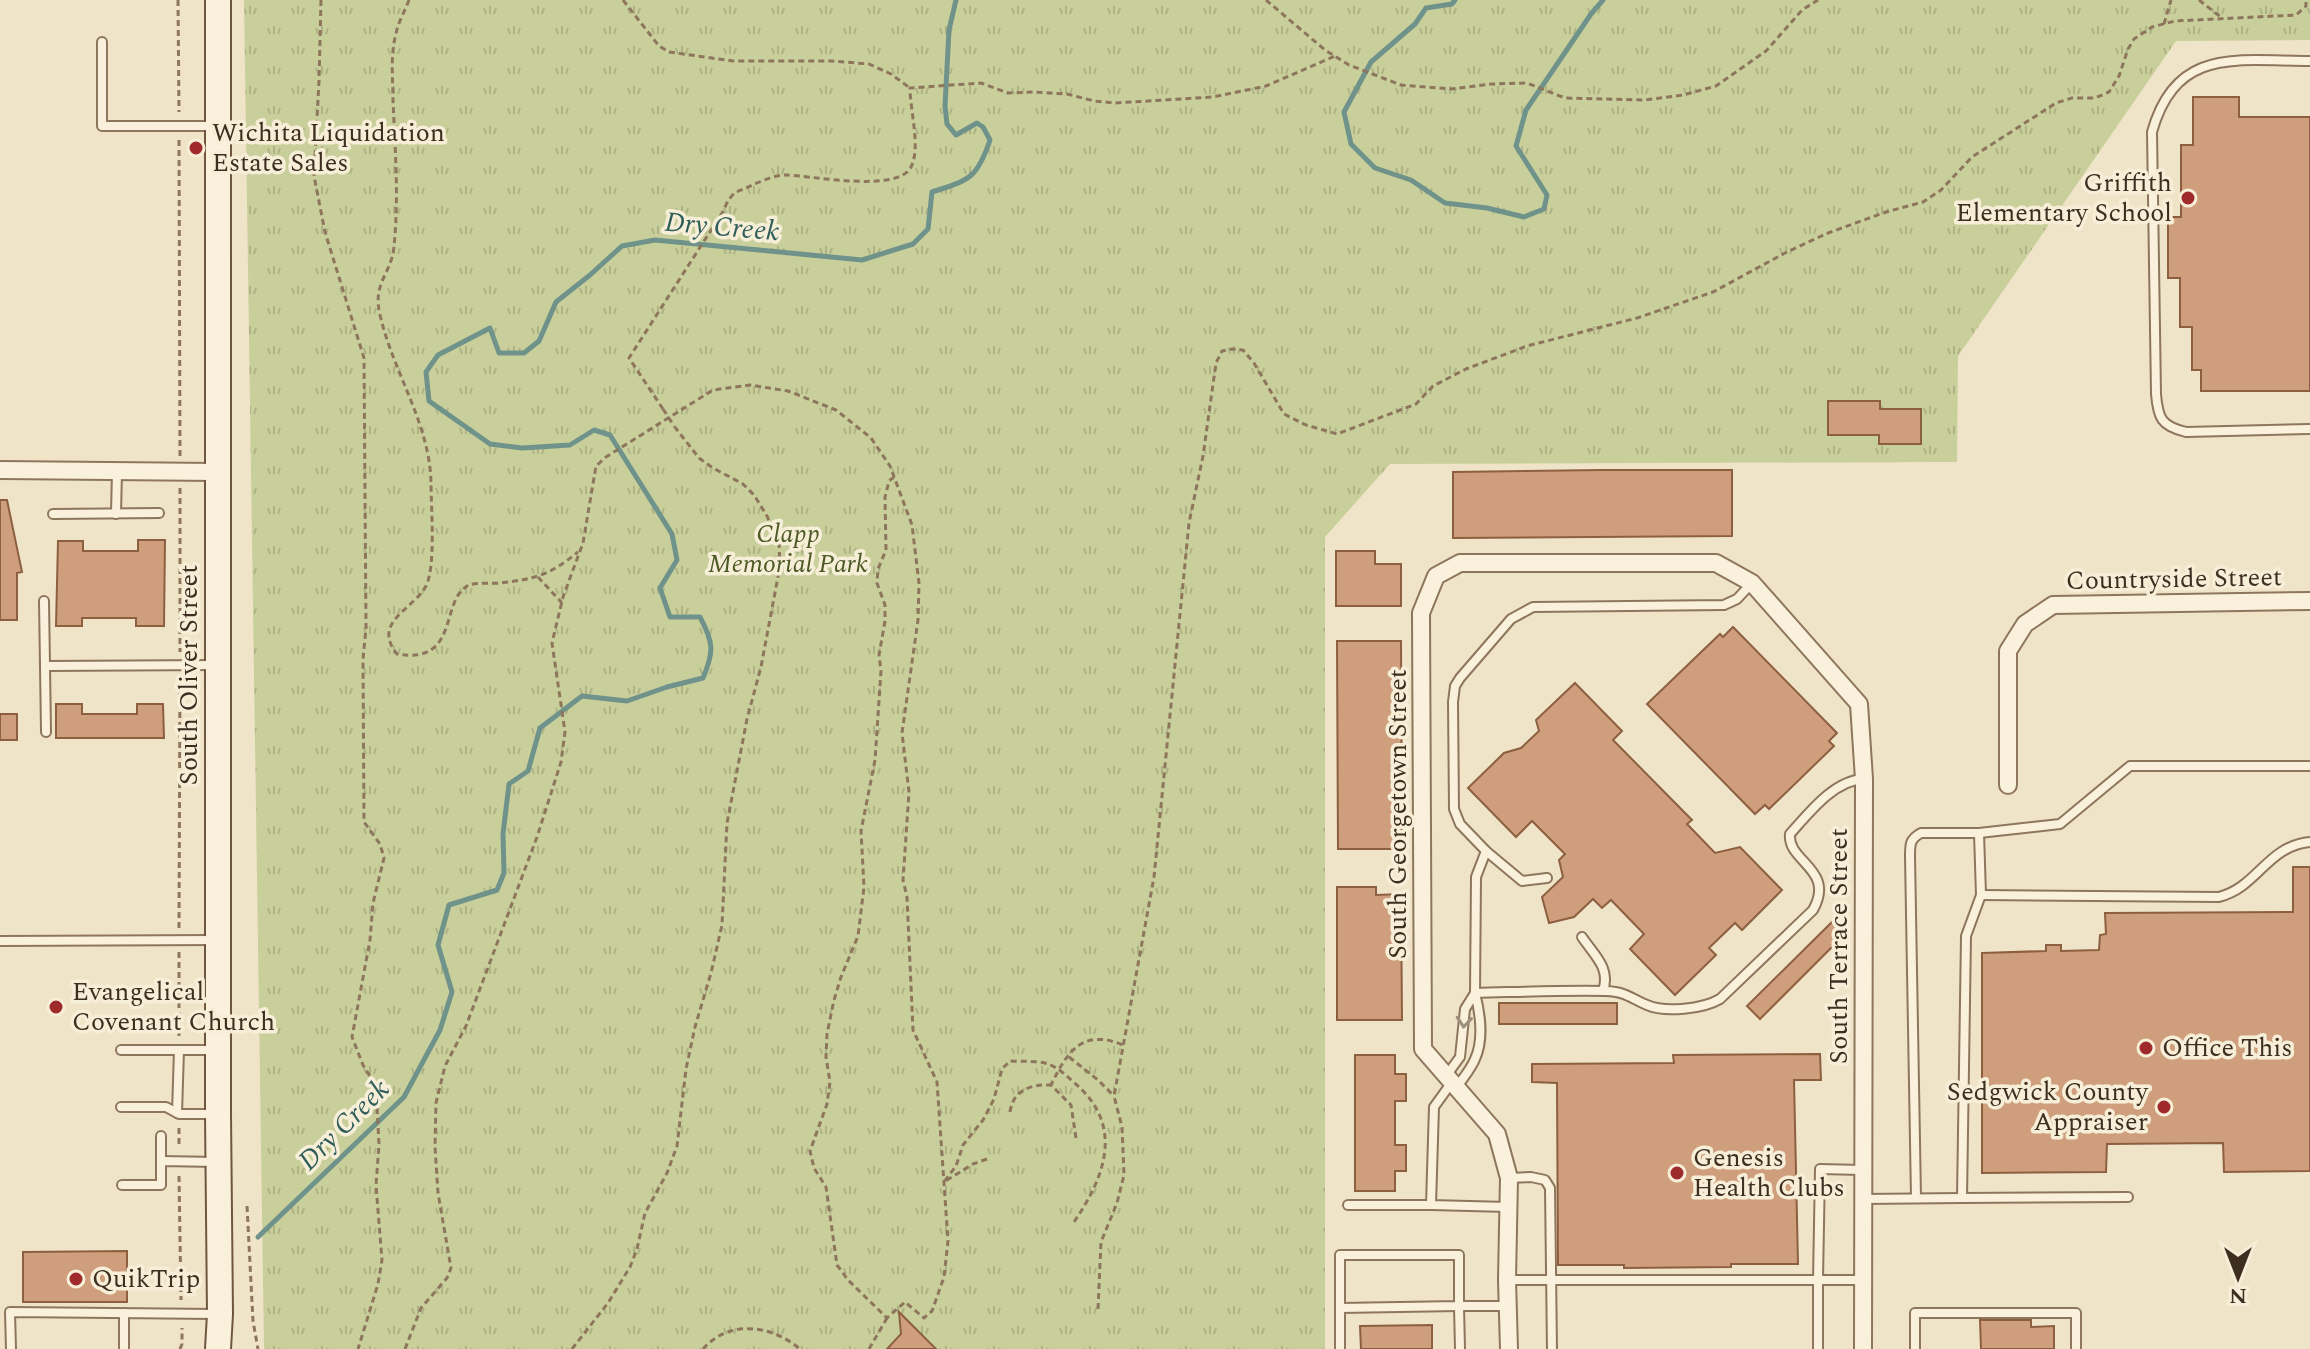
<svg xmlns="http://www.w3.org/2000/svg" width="2310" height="1349" font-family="Spectral,serif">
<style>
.grass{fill:url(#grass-tufts)}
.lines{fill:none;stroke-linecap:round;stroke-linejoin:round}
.stream{stroke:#6f938a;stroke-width:5}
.building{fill:#cf9f7d;stroke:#8d5f41;stroke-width:2}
.lane-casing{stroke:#8d765c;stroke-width:12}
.street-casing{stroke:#8d765c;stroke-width:20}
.secondary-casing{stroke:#6f573f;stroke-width:28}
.path{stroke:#8d765c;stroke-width:3;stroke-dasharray:6 4;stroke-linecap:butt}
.lane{stroke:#faf1dc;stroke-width:8}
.street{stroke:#faf1dc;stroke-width:16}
.secondary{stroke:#faf1dc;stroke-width:24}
.path-bridge{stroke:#8d765c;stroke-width:3;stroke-dasharray:6 4;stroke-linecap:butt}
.oneway{stroke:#9c907e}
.poi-dot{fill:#9e2a2b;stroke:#f7eed8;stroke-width:3}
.labels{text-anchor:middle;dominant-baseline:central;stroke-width:7;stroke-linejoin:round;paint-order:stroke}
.poi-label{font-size:26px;fill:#3d2e20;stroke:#f7eed8;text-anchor:start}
.park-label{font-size:26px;font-style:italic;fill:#4d5a26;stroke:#f7eed8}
.street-label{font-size:26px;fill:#3d2e20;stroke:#f7eed8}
.water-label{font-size:28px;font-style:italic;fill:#2f5d5a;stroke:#f7eed8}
</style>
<defs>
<pattern id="grass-tufts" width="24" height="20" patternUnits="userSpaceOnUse" patternTransform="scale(2)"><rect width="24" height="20" fill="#c9cf9b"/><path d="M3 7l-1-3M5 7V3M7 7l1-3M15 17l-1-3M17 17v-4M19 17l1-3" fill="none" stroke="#aeb285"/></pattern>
</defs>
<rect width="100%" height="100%" fill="#f0e4c8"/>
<path class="grass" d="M 244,0 L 2310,0 L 2310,40 L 2176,41 L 1958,356 L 1957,462 L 1390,464 L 1325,537 L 1325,1349 L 264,1349 Z"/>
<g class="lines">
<g class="stream">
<path d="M 1455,0 L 1452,4 L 1426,8 L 1415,24 L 1371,62 L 1344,112 L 1351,144 L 1375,168 L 1411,180 L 1445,203 L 1487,208 L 1524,217 L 1544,209 L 1547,195 L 1516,146 L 1526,110 L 1591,14 L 1603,0"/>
<path d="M 258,1237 L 404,1097 L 440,1030 L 452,992 L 438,945 L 449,905 L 497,890 L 504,873 L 503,834 L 509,784 L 528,771 L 540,728 L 582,696 L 627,701 L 667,687 L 703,678 C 714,652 714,643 700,617 L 670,617 L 660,588 L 677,560 L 672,534 L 610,435 L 594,430 L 570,445 L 522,448 L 490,444 L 429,401 L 426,372 L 438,355 L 490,328 L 499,353 L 524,353 L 539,341 L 556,302 L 590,275 L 622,246 L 655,240 L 862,260 L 913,244 L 928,229 L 932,192 C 969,180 977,179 990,140 L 983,127 L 977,123 L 956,135 L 947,124 L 945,106 L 949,30 L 956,0"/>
</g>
</g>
<g class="building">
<path d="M 2193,97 L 2239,97 L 2239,117 L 2310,117 L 2310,391 L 2201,391 L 2201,370 L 2192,370 L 2192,327 L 2180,327 L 2180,278 L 2168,278 L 2168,217 L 2181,217 L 2181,145 L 2193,145 Z"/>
<path d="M 1828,401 L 1880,401 L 1880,409 L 1921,409 L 1921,444 L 1879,444 L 1879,435 L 1828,435 Z"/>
<path d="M 1602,470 L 1732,470 L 1732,536 L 1453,538 L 1453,472 Z"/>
<path d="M 0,500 L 7,500 L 22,572 L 17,573 L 17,620 L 0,620 Z"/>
<path d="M 138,540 L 165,540 L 164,626 L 136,626 L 136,618 L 82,618 L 82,626 L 56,626 L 58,541 L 83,541 L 83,551 L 138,551 Z"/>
<path d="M 1336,551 L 1375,551 L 1375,564 L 1401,564 L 1401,606 L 1336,606 Z"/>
<path d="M 1733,627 L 1837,733 L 1829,741 L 1834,746 L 1769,809 L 1765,805 L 1755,814 L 1647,704 L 1720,634 L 1723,637 Z"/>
<path d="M 1337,641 L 1401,641 L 1402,849 L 1338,849 Z"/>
<path d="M 1575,683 L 1622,731 L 1613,740 L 1692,820 L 1687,824 L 1715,853 L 1740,847 L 1782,890 L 1742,930 L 1735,923 L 1709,948 L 1716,955 L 1675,995 L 1630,949 L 1644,934 L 1611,900 L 1602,908 L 1593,899 L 1574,917 L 1549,923 L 1542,897 L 1563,877 L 1559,860 L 1565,854 L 1532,821 L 1516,837 L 1468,788 L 1504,753 L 1521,748 L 1539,731 L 1536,720 Z"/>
<path d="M 56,704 L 82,704 L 82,714 L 137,714 L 137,704 L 163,704 L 164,738 L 56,738 Z"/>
<rect x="0" y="714" width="17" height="26"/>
<path d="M 2293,867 L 2310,867 L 2310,1171 L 2224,1172 L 2223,1143 L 2107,1144 L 2106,1172 L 1982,1173 L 1982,953 L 2046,951 L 2046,945 L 2061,945 L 2061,951 L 2099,950 L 2100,935 L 2106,934 L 2105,913 L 2293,912 Z"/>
<path d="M 1337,887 L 1376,887 L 1376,895 L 1401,894 L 1402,1020 L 1337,1020 Z"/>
<path d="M 1834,920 L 1847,932 L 1760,1019 L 1747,1006 Z"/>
<rect x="1499" y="1003" width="118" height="21"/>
<path d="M 1820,1054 L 1821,1080 L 1794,1080 L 1798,1264 L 1731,1264 L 1731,1267 L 1624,1268 L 1624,1265 L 1558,1265 L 1557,1083 L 1532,1082 L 1532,1064 L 1674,1063 L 1673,1055 Z"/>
<path d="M 1355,1055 L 1395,1055 L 1395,1074 L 1406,1074 L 1406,1101 L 1395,1101 L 1395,1145 L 1406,1145 L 1406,1171 L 1395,1171 L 1395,1191 L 1355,1191 Z"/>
<path d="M 127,1251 L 127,1302 L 23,1302 L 23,1252 Z"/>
<path d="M 899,1312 L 936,1349 L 887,1349 L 901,1334 Z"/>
<path d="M 1980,1320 L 2031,1320 L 2031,1327 L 2054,1326 L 2054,1349 L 1981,1349 Z"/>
<path d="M 1432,1325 L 1432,1349 L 1361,1349 L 1360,1326 Z"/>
</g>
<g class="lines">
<g class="lane-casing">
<g id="lane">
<path d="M 102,42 L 102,126 L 213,126"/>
<path d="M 2310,61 C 2238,61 2176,46 2152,132 L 2156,394 C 2158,418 2161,426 2186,432 L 2310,429"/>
<path d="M 53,514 L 159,513"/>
<path d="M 116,514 L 117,471"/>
<path d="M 1752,583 L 1737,599 L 1724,605 L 1533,607 L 1511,619 L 1460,678 L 1455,686 L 1453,702 L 1454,809 L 1460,824 L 1486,851 L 1476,877 L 1475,993 C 1519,992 1563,990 1606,991 C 1627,992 1630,998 1647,1005 C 1665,1013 1703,1009 1720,999 L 1813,910 C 1836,869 1787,862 1790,834 C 1809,813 1834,780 1864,779"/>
<path d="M 44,601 L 45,666"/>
<path d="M 46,732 L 45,666 L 217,665"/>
<path d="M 1979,833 L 1981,895 L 1966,936 L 1962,1198 L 2128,1197"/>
<path d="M 1486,851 L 1522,881 L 1547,878"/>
<path d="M 1981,895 L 2219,897 C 2258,887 2267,846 2310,842"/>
<path d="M 1582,937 C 1594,955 1611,968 1603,991"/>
<path d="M 0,941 L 217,940"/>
<path d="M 121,1050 L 217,1050"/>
<path d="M 1446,1076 L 1460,1057 L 1465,1009 L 1475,993 C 1480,1012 1484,1040 1475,1059 C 1471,1069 1463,1078 1457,1087"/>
<path d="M 1452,1082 L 1434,1107 L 1431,1205 L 1508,1207"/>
<path d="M 121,1107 L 166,1107 L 179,1114 L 217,1114"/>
<path d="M 177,1113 L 179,1050"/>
<path d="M 161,1136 L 161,1161"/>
<path d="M 1509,1178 L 1531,1177 L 1545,1180 L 1550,1188 L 1552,1349"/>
<path d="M 122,1185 L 161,1185 L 161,1161 L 217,1162"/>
<path d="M 1916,1198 L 1910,856 C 1910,844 1910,839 1921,833 L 1979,833 L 2060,824 L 2130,766 L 2310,766"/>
<path d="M 1863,1199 L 1962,1198"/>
<path d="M 1348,1205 L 1431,1205"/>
<path d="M 1507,1280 L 1818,1280 L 1820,1169 L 1862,1170"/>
<path d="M 11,1349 L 10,1312 L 216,1314"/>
<path d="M 124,1349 L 124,1313"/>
<path d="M 1340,1349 L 1340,1308 L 1459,1306 L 1459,1255 L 1340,1255 L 1340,1308"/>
<path d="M 1460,1349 L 1459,1306 L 1507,1306"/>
<path d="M 1818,1349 L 1818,1280 L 1863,1280"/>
<path d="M 1915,1349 L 1915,1313 L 2076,1313 L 2076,1349"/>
</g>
</g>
<g class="street-casing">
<g id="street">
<path d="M 0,470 L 217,472"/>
<path d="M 2008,785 L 2008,651 L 2025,624 L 2053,605 L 2310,601"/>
<path d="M 1509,1349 L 1507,1280 L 1509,1178 L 1497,1134 L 1423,1049 L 1421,613 L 1436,576 L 1460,563 L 1716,563 L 1752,583 L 1859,704 L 1864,779 L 1863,1349"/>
</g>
</g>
<g class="secondary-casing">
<path id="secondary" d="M 218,1349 L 220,1314 L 218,1114 L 218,0"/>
</g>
<g class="path">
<path d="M 178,0 L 179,112"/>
<path d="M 321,0 L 319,81 L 314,176 L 325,232 L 364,358 L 366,628 L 363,659 L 364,822 L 380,844 L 384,858 L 373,903 L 370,940 L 352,1037 L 363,1065 L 376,1086 L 379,1145 L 376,1185 L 382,1260 L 378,1284 L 358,1349"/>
<path d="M 409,0 C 405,11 398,22 396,34 C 390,55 393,78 393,100 C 395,148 399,198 394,246 C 392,274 372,282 380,315 C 393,372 430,424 431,483 C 431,507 436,566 426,586 C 414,609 371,622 397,654 C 461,665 439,599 469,585 C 477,582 491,584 500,583 C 535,579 550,575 578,552"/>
<path d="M 623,0 L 659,46 L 669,52 L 733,61 L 831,61 L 869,64 L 891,74 L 910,88"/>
<path d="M 1266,0 L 1325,50 L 1349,65 L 1401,85 L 1451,89 L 1492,84 L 1527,83 L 1565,98 L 1645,100 L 1683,95 L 1716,86 L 1766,51 L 1802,10 L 1818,0"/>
<path d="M 2199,0 L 2222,18"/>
<path d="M 2164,24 L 2171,0"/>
<path d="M 179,140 L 180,456"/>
<path d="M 663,409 L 629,358 L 722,213 C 725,208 727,201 731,197 C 734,192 741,190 746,188 C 759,182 773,175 787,175 C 813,176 898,193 911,167 C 921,147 910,111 910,88 L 981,83 L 1008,93 L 1033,92 L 1067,94 L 1094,101 L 1115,103 L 1213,97 L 1266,86 L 1335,56"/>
<path d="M 180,488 L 180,652"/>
<path d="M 538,577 L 562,603"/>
<path d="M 179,928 L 180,680"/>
<path d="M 179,952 L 179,1036"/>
<path d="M 1069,1057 L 1098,1080 L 1114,1096"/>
<path d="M 1010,1112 C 1013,1090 1031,1084 1051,1085"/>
<path d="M 179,1128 L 179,1148"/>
<path d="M 1076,1138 L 1071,1105 L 1051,1085 C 1067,1052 1082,1028 1123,1045"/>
<path d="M 987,1159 L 973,1164 L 944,1182 L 956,1166 L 963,1145 L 983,1120 L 994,1099 L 1002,1069 L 1010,1061 C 1021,1062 1037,1060 1048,1064 C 1058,1067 1070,1079 1078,1086 C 1124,1128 1104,1178 1074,1222"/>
<path d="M 179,1176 L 181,1300"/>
<path d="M 247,1206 L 253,1321 L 258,1349"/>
<path d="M 1098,1309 L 1101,1242 L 1117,1203 L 1124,1175 L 1122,1127 L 1114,1096 L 1154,877 L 1189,523 L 1203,456 L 1216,363 L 1222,351 L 1232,349 L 1243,350 L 1254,363 L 1284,414 L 1306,425 L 1337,434 L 1416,404 L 1433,386 L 1466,369 L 1527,346 L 1637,318 L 1713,292 L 1785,253 L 1828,233 L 1886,212 L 1923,202 L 1941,190 L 1972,157 L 2056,103 L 2072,98 L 2095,98 L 2109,92 L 2119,76 L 2128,49 L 2134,39 L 2152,27 L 2175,21 L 2296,15 L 2306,6 L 2306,0"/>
<path d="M 180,1349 L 182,1344 L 182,1328"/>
<path d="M 405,1349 L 421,1308 L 447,1278 L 451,1268 L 438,1193 L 435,1147 L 436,1103 L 445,1066 L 466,1026 L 537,837 L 561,762 L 565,732 L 552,643 L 563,597 L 583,543 L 596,466 L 606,457 L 713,390 L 750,385 L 788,391 L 836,410 L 871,438 L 890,466 L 912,525 L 919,583 L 918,620 L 902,733 L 909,792 L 903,880 L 907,897 L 913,1030 L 937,1082 L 948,1241 L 944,1277 L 932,1311 L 924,1318 L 905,1302 L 887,1318 L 848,1280 L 837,1265 L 826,1187 L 814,1168 L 810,1151 L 827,1104 L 830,1082 L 826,1057 L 827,1034 L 834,1000 L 841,977 L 858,936 L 864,887 L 861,831 L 875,760 L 881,671 L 879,655 L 885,621 L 885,605 L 877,583 L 878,569 L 886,550 L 885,497 L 889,481 L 894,477"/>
<path d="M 572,1349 L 608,1303 L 630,1267 L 637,1249 L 645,1213 L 667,1173 L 677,1146 L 686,1069 L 695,1027 L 711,973 L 722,925 L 727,823 L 747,719 L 761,667 L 780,566 L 779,544 L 767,516 L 754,495 L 743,484 L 713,468 L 699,458 L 674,426"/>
<path d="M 703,1349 C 729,1319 772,1325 800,1349"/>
<path d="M 869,1349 L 887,1318"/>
</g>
<use href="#lane" class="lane"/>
<use href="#street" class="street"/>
<use href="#secondary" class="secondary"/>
<path class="path-bridge" d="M 663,409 L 674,426"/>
</g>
<defs><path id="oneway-chevron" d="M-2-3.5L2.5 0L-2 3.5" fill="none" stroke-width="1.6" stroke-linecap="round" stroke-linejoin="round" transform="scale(2)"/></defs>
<use class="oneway" href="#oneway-chevron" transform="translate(1464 1022) rotate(95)"/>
<g class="poi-dot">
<circle cx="196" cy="148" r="8"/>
<circle cx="2188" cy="198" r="8"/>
<circle cx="56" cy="1007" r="8"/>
<circle cx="2146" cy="1048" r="8"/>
<circle cx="2164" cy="1107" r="8"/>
<circle cx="1677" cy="1173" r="8"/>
<circle cx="76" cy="1279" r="8"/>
</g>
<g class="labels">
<g class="poi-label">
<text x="212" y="133">Wichita Liquidation<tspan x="212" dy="30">Estate Sales</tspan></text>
<text x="2172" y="183" text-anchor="end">Griffith<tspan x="2172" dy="30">Elementary School</tspan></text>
<text x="72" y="992">Evangelical<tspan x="72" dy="30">Covenant Church</tspan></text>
<text x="2162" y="1048">Office This</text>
<text x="2148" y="1092" text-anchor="end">Sedgwick County<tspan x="2148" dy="30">Appraiser</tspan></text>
<text x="1693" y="1158">Genesis<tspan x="1693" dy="30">Health Clubs</tspan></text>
<text x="92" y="1279">QuikTrip</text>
</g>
<g class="park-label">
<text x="788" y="534">Clapp<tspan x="788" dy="30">Memorial Park</tspan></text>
</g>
<g class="street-label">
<text transform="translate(2174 579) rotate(-1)">Countryside Street</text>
<text transform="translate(189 675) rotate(-90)">South Oliver Street</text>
<text transform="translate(1398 814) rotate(-90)">South Georgetown Street</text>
<text transform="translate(1839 946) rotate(-90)">South Terrace Street</text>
</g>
<g class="water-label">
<text transform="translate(722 227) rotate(5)">Dry Creek</text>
<text transform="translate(344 1125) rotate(-45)">Dry Creek</text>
</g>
</g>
<g transform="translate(2238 1277) rotate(180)" stroke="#f7eed8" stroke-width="6" paint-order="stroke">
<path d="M0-6L14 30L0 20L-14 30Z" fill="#3d2e20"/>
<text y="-12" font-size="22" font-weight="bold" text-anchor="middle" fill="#3d2e20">N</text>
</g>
</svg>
